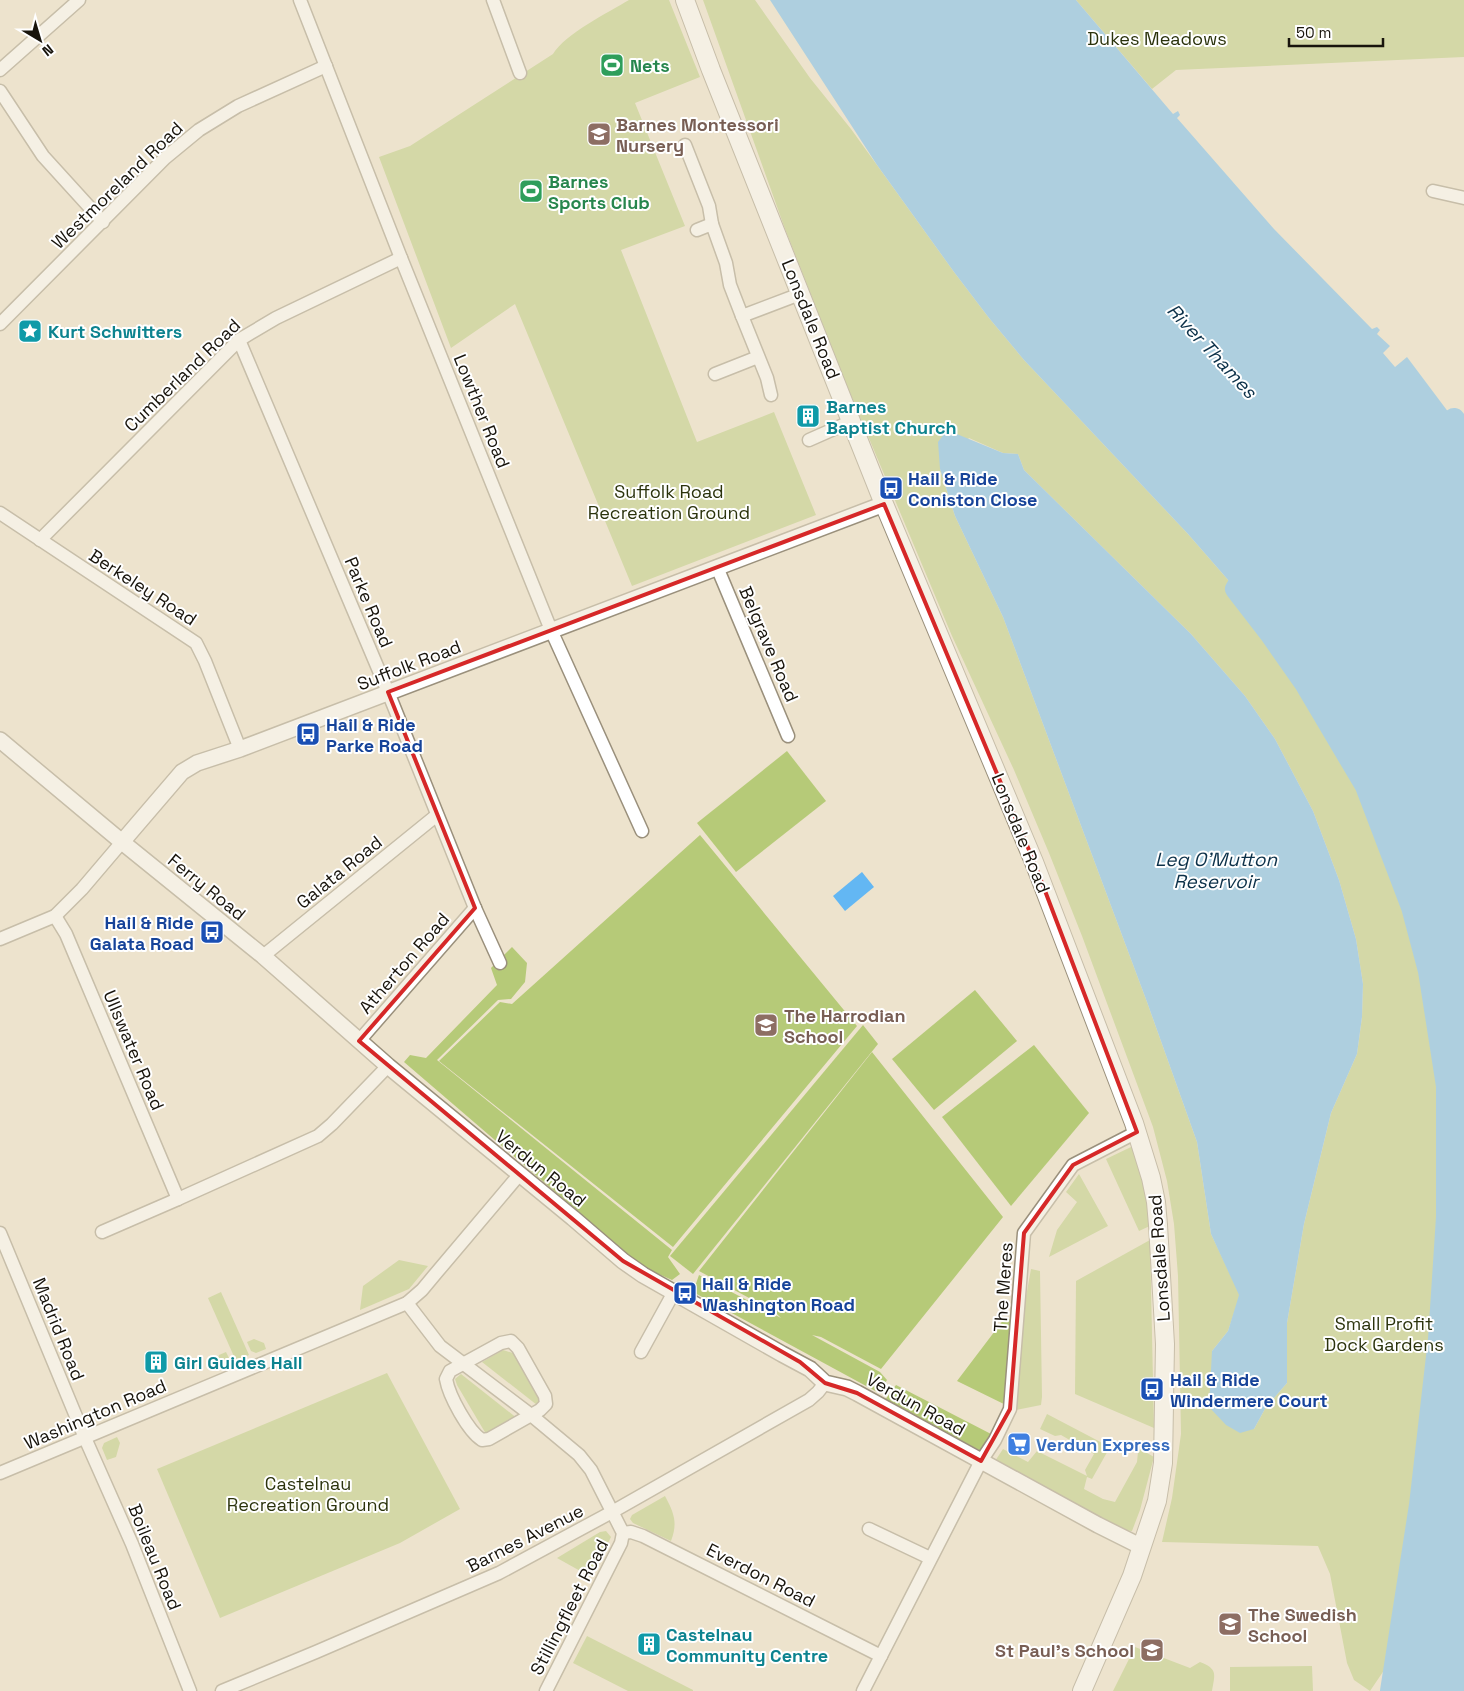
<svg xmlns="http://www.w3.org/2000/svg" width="1464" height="1691" font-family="'Space Grotesk',sans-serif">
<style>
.green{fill:#b6ca78;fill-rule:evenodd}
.water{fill:#63b7f3}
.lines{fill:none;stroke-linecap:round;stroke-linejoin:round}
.river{stroke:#63b7f3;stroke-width:22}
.minor-casing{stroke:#9a907c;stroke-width:15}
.tertiary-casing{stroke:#9a907c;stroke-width:18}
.secondary-casing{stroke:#9a907c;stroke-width:20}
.minor{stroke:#fff;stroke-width:12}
.tertiary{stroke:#fff;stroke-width:15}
.secondary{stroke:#fff;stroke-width:18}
.marked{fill:none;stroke:#d62828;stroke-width:4;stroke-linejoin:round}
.labels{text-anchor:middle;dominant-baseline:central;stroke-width:4;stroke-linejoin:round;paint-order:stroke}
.park-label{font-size:18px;fill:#2b330c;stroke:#fff}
.leisure-label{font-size:18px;font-weight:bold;fill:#27864d;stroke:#fff;text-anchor:start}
.education-label{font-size:18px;font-weight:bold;fill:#785e54;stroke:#fff;text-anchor:start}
.street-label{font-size:18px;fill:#18140c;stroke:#fff}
.culture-label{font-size:18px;font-weight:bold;fill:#0d838f;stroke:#fff;text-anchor:start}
.transit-label{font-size:18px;font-weight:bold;fill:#164399;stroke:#fff;text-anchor:start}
.shop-label{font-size:18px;font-weight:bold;fill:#366cbe;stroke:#fff;text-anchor:start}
.water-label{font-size:19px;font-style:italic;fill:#0c3149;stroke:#fff}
</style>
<rect width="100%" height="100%" fill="#ede3cd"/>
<g class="green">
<path d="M 629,0 L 669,0 L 700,77 L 635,103 L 685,226 L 621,250 L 697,442 L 774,412 L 816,515 L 632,586 L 515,304 L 451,348 L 379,157 L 410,146 L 553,54 C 565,34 609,12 629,0 Z"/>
<path d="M 703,0 L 755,0 L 810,78 L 851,129 L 954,272 L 989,318 L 1024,360 L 1188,534 L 1236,589 L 1270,633 L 1305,683 L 1366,786 L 1412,907 L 1429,971 L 1447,1086 L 1447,1217 L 1439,1339 L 1420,1505 L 1403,1612 L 1391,1660 L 1370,1691 L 1354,1680 L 1347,1663 L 1330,1574 L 1318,1546 L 1162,1542 L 1172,1498 L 1181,1434 L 1178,1276 L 1174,1224 L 1167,1181 L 1153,1127 L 1082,936 L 1049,853 L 1014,770 L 952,636 L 847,386 L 785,229 ZM 969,438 L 1003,453 L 1018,454 L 1024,470 L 1191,634 L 1245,696 L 1275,739 L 1313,811 L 1339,880 L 1356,939 L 1363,984 L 1362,1017 L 1357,1054 L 1331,1113 L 1304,1224 L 1287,1323 L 1287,1383 L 1266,1407 L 1254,1429 L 1212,1351 L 1228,1331 L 1240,1295 L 1211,1234 L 1197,1142 L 1147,1002 L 1003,617 L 955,516 L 940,469 Z"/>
<path d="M 1076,0 L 1464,0 L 1464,57 L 1176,70 L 1152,89 Z"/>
<path d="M 787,751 L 826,801 L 736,872 L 697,823 Z"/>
<path d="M 700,835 L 857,1026 L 673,1247 L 439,1061 L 500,1002 L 512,1004 Z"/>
<path d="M 512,947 L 527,963 L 525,982 L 511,999 L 498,1000 L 437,1060 L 672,1250 L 668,1257 L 680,1274 L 672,1280 L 643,1267 L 404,1062 L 410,1055 L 426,1058 L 497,985 L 491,968 Z"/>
<path d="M 975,990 L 1017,1041 L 934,1110 L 892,1059 Z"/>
<path d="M 863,1025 L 878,1044 L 693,1274 L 670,1256 Z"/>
<path d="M 1034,1045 L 1089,1113 L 1011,1206 L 942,1117 Z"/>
<path d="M 872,1052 L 1003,1217 L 881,1369 L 821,1337 L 812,1335 L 880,1372 L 887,1380 L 879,1393 L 693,1292 L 699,1275 L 781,1318 L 775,1312 L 699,1271 Z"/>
<path d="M 1131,1147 L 1135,1149 L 1139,1160 L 1152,1225 L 1139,1231 L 1106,1159 Z"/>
<path d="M 1079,1174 L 1108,1226 L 1049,1257 L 1057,1230 L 1077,1202 L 1066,1192 Z"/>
<path d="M 1150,1240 L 1154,1428 L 1075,1394 L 1076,1281 Z"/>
<path d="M 399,1260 L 428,1266 L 409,1289 L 360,1310 L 363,1286 Z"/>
<path d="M 1031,1269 L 1040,1271 L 1042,1397 L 1041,1405 L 1016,1410 L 957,1381 L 1004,1319 L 1022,1319 Z"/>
<path d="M 221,1292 L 249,1355 L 236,1361 L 208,1298 Z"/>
<path d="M 254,1339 L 264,1343 L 266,1349 L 256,1353 L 251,1351 L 247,1342 Z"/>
<path d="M 503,1350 L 516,1354 L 541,1398 L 541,1402 L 537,1405 L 482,1362 Z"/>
<path d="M 226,1352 L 230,1360 L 228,1365 L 217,1370 L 215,1365 L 219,1355 Z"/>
<path d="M 387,1373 L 460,1509 L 400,1543 L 220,1618 L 157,1469 Z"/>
<path d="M 461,1374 L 518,1419 L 486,1434 L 457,1385 L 455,1379 Z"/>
<path d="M 896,1385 L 993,1435 L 983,1452 L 885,1400 Z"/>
<path d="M 1047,1414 L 1110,1447 L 1092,1479 L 1087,1477 L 1084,1489 L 1103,1499 L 1115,1502 L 1137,1462 L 1138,1452 L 1140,1449 L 1154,1457 L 1140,1510 L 1132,1531 L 1121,1530 L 995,1461 L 1003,1449 L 1028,1462 L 1037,1451 L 1087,1476 L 1085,1470 L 1094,1454 L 1061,1435 L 1055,1436 L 1040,1429 Z"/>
<path d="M 117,1437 L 120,1443 L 116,1457 L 107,1460 L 102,1448 L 104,1443 Z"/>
<path d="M 665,1496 C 674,1513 678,1523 671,1541 L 633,1523 L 630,1519 L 632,1515 Z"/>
<path d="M 606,1531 L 611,1537 L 591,1577 L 557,1558 L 600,1532 Z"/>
<path d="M 587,1636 L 693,1690 L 693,1691 L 628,1691 L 573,1663 Z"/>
<path d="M 1135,1647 L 1190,1668 L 1200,1662 C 1218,1669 1215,1674 1212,1691 L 1113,1691 Z"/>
<path d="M 1312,1666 L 1313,1691 L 1230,1691 L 1230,1667 Z"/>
</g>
<g class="water">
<path d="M 770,0 L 1076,0 L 1173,114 L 1178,111 L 1180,115 L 1177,118 L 1274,229 L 1372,329 L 1377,327 L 1380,330 L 1377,334 L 1390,346 L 1383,353 L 1395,367 L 1407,357 L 1464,433 L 1464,1691 L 1391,1691 L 1420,1505 L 1439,1339 L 1447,1217 L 1447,1086 L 1429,971 L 1412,907 L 1366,786 L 1305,683 L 1270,633 L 1236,589 L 1188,534 L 1024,360 L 989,318 L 954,272 L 877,165 Z"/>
<path d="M 947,430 L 1003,453 L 1018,454 L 1024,470 L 1191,634 L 1245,696 L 1275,739 L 1313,811 L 1339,880 L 1356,939 L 1363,984 L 1362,1017 L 1357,1054 L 1331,1113 L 1304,1224 L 1287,1323 L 1287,1383 L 1266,1407 L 1254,1429 L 1240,1433 L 1226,1425 L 1209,1407 L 1212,1351 L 1228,1331 L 1239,1295 L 1211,1234 L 1197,1142 L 1147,1002 L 1003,617 L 955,516 L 940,469 L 938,442 Z"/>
<path d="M 862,872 L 874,887 L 845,911 L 833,896 Z"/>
</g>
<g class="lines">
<g class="river">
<path d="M 1431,437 L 1454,419 L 1464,433"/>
<path d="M 1252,563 L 1236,589 L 1270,633 L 1305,683 L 1366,786 L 1412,907 L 1429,971 L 1447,1086 L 1447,1217 L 1439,1339 L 1420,1505 L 1391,1691"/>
</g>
<g class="minor-casing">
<g id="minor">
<path d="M 300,0 L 401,258 L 551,630 L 642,831"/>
<path d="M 493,0 L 520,73"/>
<path d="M 0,70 L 79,0"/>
<path d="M 0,91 L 43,156 L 103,222"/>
<path d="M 685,145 L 709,206 L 712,224"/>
<path d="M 1433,191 L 1464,198"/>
<path d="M 697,230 L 712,224 L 726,263 L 730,285 L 742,316 L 800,294"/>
<path d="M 742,316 L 767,378 L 771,395"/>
<path d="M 0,324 L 165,158 L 199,130 L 238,106 L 326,66"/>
<path d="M 239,340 L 388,692 L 475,908 L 500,963"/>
<path d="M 715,374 L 758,357"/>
<path d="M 809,440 L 852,421"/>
<path d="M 0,513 L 196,643 L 205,661 L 240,749"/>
<path d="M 40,540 L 239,340 L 276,318 L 401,258"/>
<path d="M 717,567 L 788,736"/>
<path d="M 55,916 L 66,934 L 178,1199 L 318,1136 L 332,1124 L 388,1066"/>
<path d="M 0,939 L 55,916 L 82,889 L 122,842"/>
<path d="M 263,956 L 437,815"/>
<path d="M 359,1041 L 475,908"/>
<path d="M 102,1232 L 178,1199"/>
<path d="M 0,1233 L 85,1438 L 132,1544 L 190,1691"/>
<path d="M 407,1303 L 440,1346 L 531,1415 L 579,1455 L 591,1470 L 623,1533 L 621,1543 L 546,1691"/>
<path d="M 511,1341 L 518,1348 L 545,1396 L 546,1404 L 540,1410 L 489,1439 L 482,1440 C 468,1431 449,1396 446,1379 L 450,1371 L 501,1343 Z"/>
<path d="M 641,1352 L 674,1292"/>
<path d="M 0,1473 L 407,1303 L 422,1290 L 437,1272 L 519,1175"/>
<path d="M 869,1529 L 930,1558"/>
<path d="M 623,1533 L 631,1532 L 643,1536 L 881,1656"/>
<path d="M 222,1691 L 316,1652 L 499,1573 L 612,1512 L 809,1400 L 818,1392 L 825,1383"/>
<path d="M 863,1691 L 981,1461 L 995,1440 L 1010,1409 L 1024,1233 L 1073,1165 L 1137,1132"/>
</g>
</g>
<g class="tertiary-casing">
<g id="tertiary">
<path d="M 0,740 L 122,842 L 263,956 L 388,1066 L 573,1218 L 623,1261 L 643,1275 L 782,1354 L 810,1369 L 825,1383 L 847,1388 L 857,1393 L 1098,1525 L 1142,1547"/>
<path d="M 122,842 L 182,772 L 197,763 L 240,749 L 884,504"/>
</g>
</g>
<g class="secondary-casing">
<path id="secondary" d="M 685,0 L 711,70 L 884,504 L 1034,862 L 1134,1123 L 1151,1178 L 1156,1202 L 1158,1225 L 1165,1344 L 1163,1463 L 1157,1501 L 1132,1576 L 1082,1691"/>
</g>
<use href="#minor" class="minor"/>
<use href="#tertiary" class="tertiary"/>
<use href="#secondary" class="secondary"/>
</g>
<path d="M0 0H1464V1691H0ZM 884,504 L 1034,862 L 1137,1132 L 1073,1165 L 1024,1233 L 1010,1409 L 981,1461 L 857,1393 L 825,1383 L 800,1362 L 623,1261 L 359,1041 L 475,908 L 388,692 Z" fill="#ede3cd" fill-opacity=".55" fill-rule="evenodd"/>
<path class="marked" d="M 884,504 L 1034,862 L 1137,1132 L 1073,1165 L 1024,1233 L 1010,1409 L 981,1461 L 857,1393 L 825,1383 L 800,1362 L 623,1261 L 359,1041 L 475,908 L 388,692 Z"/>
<defs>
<g id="stadium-square" transform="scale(1.25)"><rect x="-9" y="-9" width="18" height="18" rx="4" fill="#2e9e5b" stroke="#fff"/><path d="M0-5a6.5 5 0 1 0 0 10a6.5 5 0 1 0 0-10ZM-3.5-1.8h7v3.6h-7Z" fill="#fff"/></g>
<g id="school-square" transform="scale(1.25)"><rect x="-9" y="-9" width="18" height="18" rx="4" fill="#8d6e63" stroke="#fff"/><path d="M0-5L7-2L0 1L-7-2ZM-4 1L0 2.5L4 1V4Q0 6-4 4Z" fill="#fff"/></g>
<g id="sight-square" transform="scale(1.25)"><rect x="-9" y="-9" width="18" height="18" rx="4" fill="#0f9aa8" stroke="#fff"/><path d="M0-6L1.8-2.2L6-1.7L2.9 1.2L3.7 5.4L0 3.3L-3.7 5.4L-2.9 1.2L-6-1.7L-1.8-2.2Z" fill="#fff"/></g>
<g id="building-square" transform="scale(1.25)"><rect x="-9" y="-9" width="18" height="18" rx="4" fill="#0f9aa8" stroke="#fff"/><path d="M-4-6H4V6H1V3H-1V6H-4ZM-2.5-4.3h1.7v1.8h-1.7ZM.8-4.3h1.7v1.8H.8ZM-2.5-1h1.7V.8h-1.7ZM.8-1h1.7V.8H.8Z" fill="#fff"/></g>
<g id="bus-square" transform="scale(1.25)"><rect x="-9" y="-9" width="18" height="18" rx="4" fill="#1a4fb4" stroke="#fff"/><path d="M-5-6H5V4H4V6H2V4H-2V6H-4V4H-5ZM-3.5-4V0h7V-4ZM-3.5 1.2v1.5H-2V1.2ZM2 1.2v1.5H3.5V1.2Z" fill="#fff"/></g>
<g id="supermarket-square" transform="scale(1.25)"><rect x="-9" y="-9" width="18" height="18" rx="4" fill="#3f7fe0" stroke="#fff"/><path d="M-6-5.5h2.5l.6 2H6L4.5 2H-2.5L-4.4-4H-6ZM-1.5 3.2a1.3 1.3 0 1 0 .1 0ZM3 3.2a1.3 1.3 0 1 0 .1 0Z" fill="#fff"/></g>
</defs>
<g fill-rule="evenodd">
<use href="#stadium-square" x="612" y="65"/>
<use href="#school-square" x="599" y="134"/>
<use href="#stadium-square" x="531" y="191"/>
<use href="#sight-square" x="30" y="331"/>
<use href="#building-square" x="808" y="416"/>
<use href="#bus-square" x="891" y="488"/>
<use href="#bus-square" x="308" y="734"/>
<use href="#bus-square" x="212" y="932"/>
<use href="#school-square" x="766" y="1025"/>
<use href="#bus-square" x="685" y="1293"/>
<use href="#building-square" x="156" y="1362"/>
<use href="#bus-square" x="1152" y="1389"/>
<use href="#supermarket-square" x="1019" y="1444"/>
<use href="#school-square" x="1230" y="1624"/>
<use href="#building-square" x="649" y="1644"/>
<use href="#school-square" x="1152" y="1650"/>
</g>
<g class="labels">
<g class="park-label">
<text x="1157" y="38">Dukes Meadows</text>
<text x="669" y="491">Suffolk Road<tspan x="669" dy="21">Recreation Ground</tspan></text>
<text x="1384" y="1323">Small Profit<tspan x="1384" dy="21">Dock Gardens</tspan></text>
<text x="308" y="1483">Castelnau<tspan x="308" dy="21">Recreation Ground</tspan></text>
</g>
<g class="leisure-label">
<text x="630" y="65">Nets</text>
<text x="548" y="181">Barnes<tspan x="548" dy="21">Sports Club</tspan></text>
</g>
<g class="education-label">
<text x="616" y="124">Barnes Montessori<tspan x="616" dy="21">Nursery</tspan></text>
<text x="784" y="1015">The Harrodian<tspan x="784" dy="21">School</tspan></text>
<text x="1248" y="1614">The Swedish<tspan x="1248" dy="21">School</tspan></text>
<text x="1134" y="1650" text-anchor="end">St Paul's School</text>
</g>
<g class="street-label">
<text transform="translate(117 185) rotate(-44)">Westmoreland Road</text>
<text transform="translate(811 319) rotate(68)">Lonsdale Road</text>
<text transform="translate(182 375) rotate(-44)">Cumberland Road</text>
<text transform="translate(482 411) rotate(68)">Lowther Road</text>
<text transform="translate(143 587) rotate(33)">Berkeley Road</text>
<text transform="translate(369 602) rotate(67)">Parke Road</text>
<text transform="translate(769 644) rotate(67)">Belgrave Road</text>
<text transform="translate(409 665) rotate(-21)">Suffolk Road</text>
<text transform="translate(1021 833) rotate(68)">Lonsdale Road</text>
<text transform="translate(339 872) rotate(-39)">Galata Road</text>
<text transform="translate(207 887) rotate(39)">Ferry Road</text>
<text transform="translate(404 963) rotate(-49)">Atherton Road</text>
<text transform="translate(134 1050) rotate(67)">Ullswater Road</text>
<text transform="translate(541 1168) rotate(39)">Verdun Road</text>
<text transform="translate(1159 1258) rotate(-94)">Lonsdale Road</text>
<text transform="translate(1003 1287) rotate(-86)">The Meres</text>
<text transform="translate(59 1329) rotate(68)">Madrid Road</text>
<text transform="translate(916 1404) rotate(29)">Verdun Road</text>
<text transform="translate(95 1414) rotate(-23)">Washington Road</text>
<text transform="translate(525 1538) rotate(-27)">Barnes Avenue</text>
<text transform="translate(155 1557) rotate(68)">Boileau Road</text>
<text transform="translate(761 1575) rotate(27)">Everdon Road</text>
<text transform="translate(569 1607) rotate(-63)">Stillingfleet Road</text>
</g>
<g class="culture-label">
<text x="48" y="331">Kurt Schwitters</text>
<text x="826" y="406">Barnes<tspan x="826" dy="21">Baptist Church</tspan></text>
<text x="174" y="1362">Girl Guides Hall</text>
<text x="666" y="1634">Castelnau<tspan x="666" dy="21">Community Centre</tspan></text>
</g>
<g class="transit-label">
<text x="908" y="478">Hail &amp; Ride<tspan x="908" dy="21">Coniston Close</tspan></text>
<text x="326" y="724">Hail &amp; Ride<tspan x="326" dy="21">Parke Road</tspan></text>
<text x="194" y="922" text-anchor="end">Hail &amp; Ride<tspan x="194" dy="21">Galata Road</tspan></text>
<text x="702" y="1283">Hail &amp; Ride<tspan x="702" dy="21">Washington Road</tspan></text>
<text x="1170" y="1379">Hail &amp; Ride<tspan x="1170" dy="21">Windermere Court</tspan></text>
</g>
<g class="shop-label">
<text x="1036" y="1444">Verdun Express</text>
</g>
<g class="water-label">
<text transform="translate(1212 351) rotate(47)">River Thames</text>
<text x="1216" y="859">Leg O'Mutton<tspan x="1216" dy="22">Reservoir</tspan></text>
</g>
</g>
<g transform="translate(40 40) rotate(142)" stroke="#ffffff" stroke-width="4" paint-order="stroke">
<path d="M0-4L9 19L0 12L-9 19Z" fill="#18140c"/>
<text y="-8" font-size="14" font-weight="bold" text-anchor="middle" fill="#18140c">N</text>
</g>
<path d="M1289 38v8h94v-8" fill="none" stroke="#18140c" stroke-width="2.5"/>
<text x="1296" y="38" font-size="15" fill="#18140c" stroke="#ffffff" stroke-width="4" paint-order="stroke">50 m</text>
</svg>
